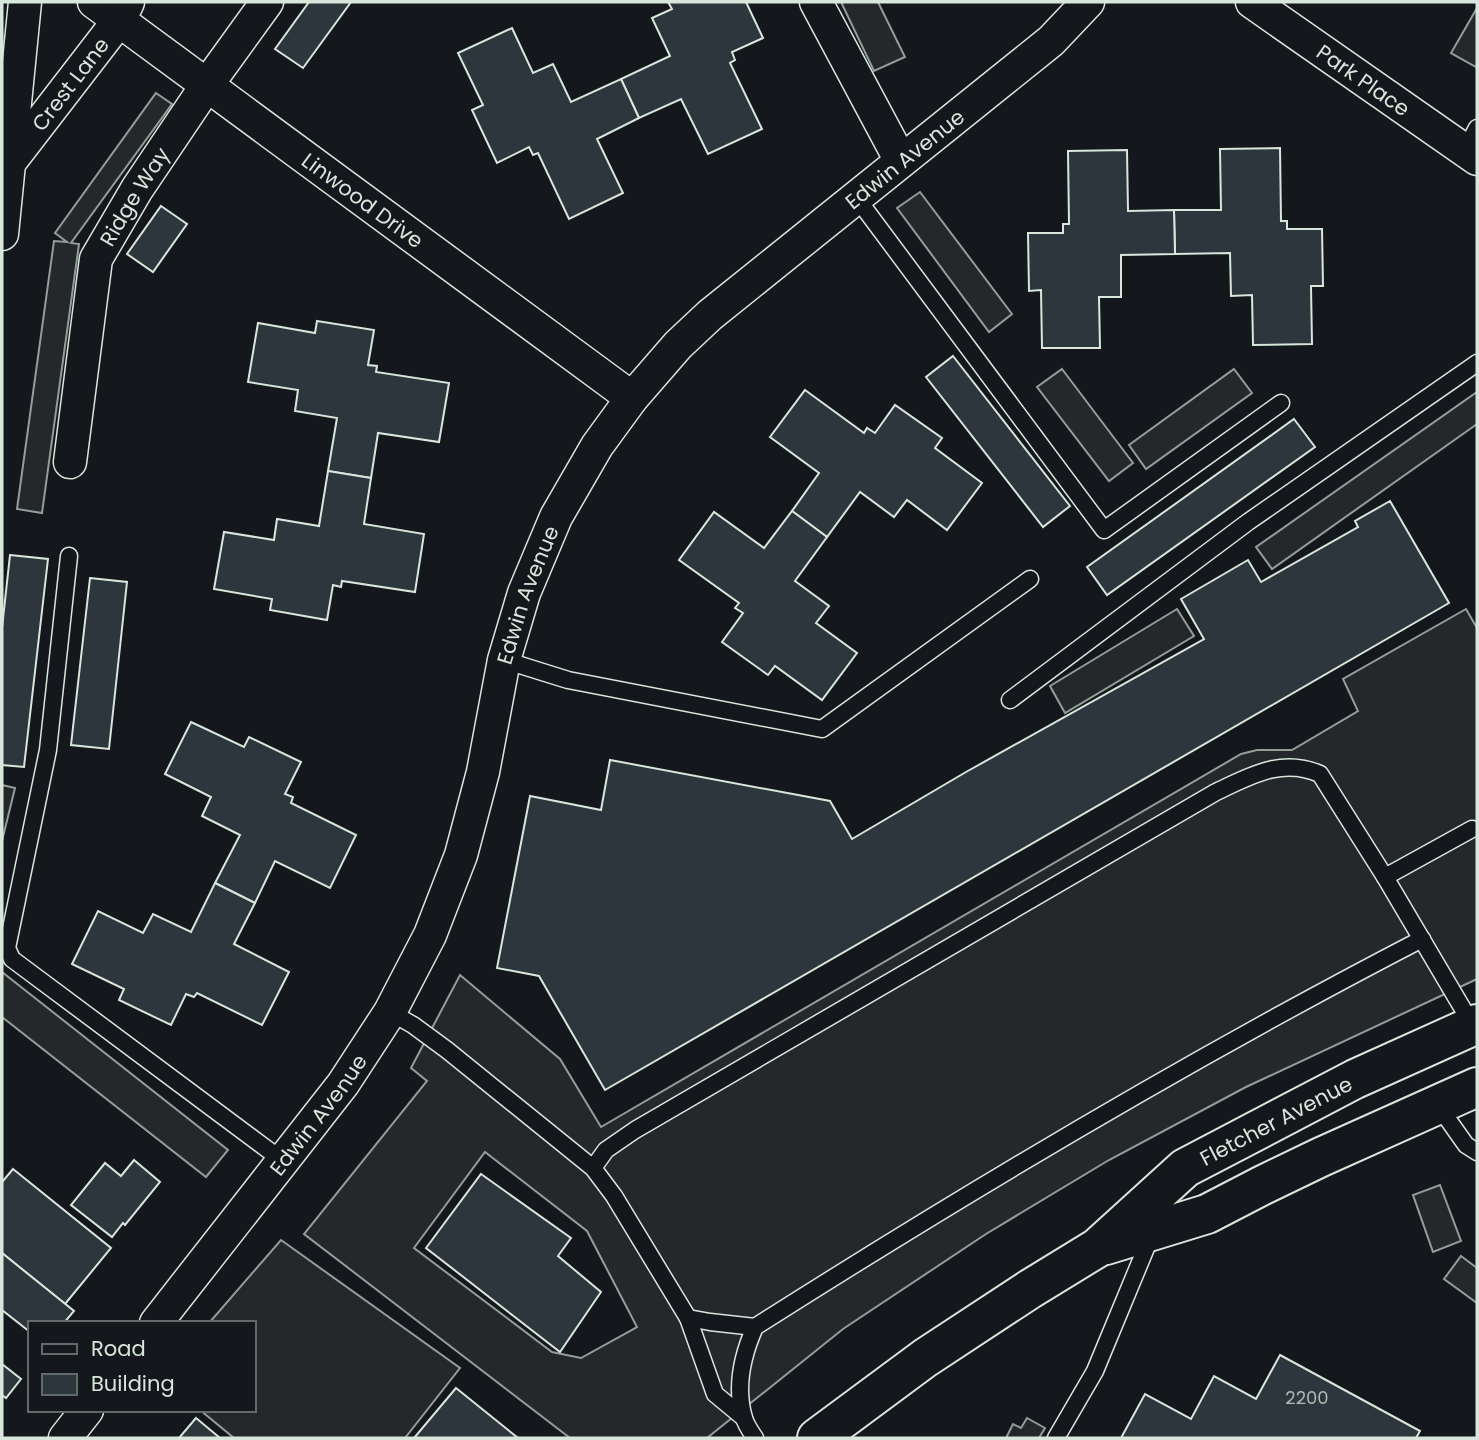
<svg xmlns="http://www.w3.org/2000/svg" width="1479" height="1440" font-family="Poppins,sans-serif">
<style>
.parking{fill:#24282b;stroke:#939e99;stroke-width:2;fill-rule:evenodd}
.building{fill:#2c363c;stroke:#d8e6dc;stroke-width:2}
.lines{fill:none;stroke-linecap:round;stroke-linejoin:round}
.lane-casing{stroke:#d8e6dc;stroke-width:19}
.street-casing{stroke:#d8e6dc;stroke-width:35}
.highway-casing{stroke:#d8e6dc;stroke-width:42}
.lane{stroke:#14181c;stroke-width:16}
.street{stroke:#14181c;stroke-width:32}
.highway{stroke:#14181c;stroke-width:38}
.labels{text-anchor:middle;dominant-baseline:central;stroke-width:5;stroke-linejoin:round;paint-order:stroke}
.number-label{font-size:18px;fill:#adbab4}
.street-label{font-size:21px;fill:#d8e6dc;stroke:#14181c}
</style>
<rect width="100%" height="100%" fill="#14181c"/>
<g class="parking">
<path d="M 841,2 L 878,2 L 905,57 L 874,71 Z"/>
<path d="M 1477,8 L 1477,64 L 1476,67 L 1451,53 Z"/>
<path d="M 156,93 L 172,104 L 71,243 L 79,244 L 42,513 L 17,509 L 54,241 L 67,242 L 55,233 Z"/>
<path d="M 920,192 L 1012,314 L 989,332 L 897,208 Z"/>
<path d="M 1062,369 L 1133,463 L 1109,481 L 1037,387 Z"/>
<path d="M 1234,369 L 1252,393 L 1146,469 L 1129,445 Z"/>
<path d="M 1477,392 L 1477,424 L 1272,569 L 1256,547 Z"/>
<path d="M 1177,609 L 1194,636 L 1065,713 L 1050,686 Z"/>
<path d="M 1466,609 L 1477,628 L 1477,979 L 1246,1087 L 1109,1160 L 986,1234 L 843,1329 L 707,1438 L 570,1438 L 304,1234 L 427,1081 L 411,1068 L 460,975 L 560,1059 L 601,1127 L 1241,754 L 1257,750 L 1292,750 L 1358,711 L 1343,679 ZM 485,1152 L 587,1231 L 637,1327 L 581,1358 L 552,1352 L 414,1248 Z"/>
<path d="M 2,785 L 15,788 L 2,841 Z"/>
<path d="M 2,972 L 228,1150 L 206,1177 L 2,1017 Z"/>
<path d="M 1440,1185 L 1461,1241 L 1433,1252 L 1413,1195 Z"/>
<path d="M 281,1240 L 460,1368 L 405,1438 L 234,1438 L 200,1410 L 254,1410 L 254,1323 L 209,1323 Z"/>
<path d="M 1461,1256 L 1477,1268 L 1477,1303 L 1444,1279 Z"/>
<path d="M 1027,1418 L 1045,1428 L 1039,1438 L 1006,1438 L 1013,1424 L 1021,1428 Z"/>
</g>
<g class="building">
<path d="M 309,2 L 351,2 L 303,68 L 275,49 Z"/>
<path d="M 668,2 L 746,2 L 763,38 L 732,52 L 735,60 L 730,63 L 762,129 L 708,154 L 681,99 L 639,118 L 621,79 L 670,56 L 652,18 L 672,9 Z"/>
<path d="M 512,28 L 533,73 L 553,64 L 571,102 L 621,79 L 639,118 L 597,139 L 623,193 L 569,219 L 538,153 L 533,155 L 529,147 L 497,163 L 472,110 L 483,105 L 458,53 Z"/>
<path d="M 1280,148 L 1281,221 L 1287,221 L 1287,229 L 1322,229 L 1323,286 L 1311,286 L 1312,344 L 1253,345 L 1252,295 L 1231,296 L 1230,253 L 1175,254 L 1174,210 L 1221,210 L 1220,149 Z"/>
<path d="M 1127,150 L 1128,211 L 1174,210 L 1175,254 L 1121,255 L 1121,297 L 1099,297 L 1100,348 L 1042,348 L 1041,290 L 1029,291 L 1028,233 L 1063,233 L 1063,224 L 1069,224 L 1068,151 Z"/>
<path d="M 161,206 L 187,224 L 153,272 L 127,254 Z"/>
<path d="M 317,321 L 374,330 L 368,365 L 377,366 L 376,372 L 449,383 L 439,442 L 378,433 L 371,478 L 328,471 L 337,418 L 295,411 L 298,390 L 248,382 L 258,323 L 315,333 Z"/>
<path d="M 953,356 L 1070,506 L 1043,527 L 926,377 Z"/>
<path d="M 805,390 L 864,433 L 867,428 L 875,433 L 895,405 L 942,438 L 935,448 L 982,483 L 947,530 L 907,500 L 894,517 L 860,492 L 827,537 L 792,511 L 819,473 L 770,437 Z"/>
<path d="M 1294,419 L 1315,447 L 1107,595 L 1087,567 Z"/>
<path d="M 328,471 L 371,478 L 364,524 L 424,534 L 415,592 L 342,581 L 341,587 L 333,585 L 327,620 L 270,610 L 272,599 L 214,589 L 224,532 L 274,540 L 277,519 L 319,526 Z"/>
<path d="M 1390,501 L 1449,603 L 605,1090 L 539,976 L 497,968 L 530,796 L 601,810 L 610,760 L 830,801 L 852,839 L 966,772 L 1204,639 L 1181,599 L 1248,560 L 1261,582 L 1358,527 L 1355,521 Z"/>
<path d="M 792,511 L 827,537 L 795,581 L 829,606 L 816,623 L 857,653 L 822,700 L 775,666 L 768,675 L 722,642 L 743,613 L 735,608 L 739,603 L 679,560 L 714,512 L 764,548 Z"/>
<path d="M 10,555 L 48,559 L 24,767 L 2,765 L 2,628 Z"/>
<path d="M 90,578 L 127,582 L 109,749 L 71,745 Z"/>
<path d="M 191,722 L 244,747 L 249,737 L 301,762 L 285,794 L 293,797 L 291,803 L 356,835 L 330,888 L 275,861 L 255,903 L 215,883 L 240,835 L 202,816 L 211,797 L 165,774 Z"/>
<path d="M 215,883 L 255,903 L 234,944 L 289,972 L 262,1025 L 197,993 L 194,997 L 186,994 L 171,1025 L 119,1000 L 124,989 L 72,964 L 98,911 L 143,933 L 153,914 L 191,932 Z"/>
<path d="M 134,1160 L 160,1182 L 125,1225 L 123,1223 L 112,1237 L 71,1205 L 105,1163 L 121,1176 Z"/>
<path d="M 13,1169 L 111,1248 L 65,1304 L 2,1253 L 2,1182 Z"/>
<path d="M 481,1174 L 571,1238 L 558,1256 L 601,1292 L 560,1352 L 426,1248 Z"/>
<path d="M 2,1253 L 74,1311 L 64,1323 L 30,1323 L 30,1332 L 2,1310 Z"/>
<path d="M 1280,1355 L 1420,1431 L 1416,1438 L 1121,1438 L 1145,1394 L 1191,1419 L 1214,1376 L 1256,1399 Z"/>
<path d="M 2,1364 L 21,1379 L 6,1398 L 2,1395 Z"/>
<path d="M 456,1388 L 518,1438 L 414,1438 Z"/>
<path d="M 196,1418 L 220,1438 L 179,1438 Z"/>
</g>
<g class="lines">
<g class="lane-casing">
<g id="lane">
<path d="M 1465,151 L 1477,128"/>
<path d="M 856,197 L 1104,530 L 1281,403"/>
<path d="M 69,556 L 48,750 L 7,948 L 12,959 L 283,1161"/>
<path d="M 504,660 L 568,680 L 822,729 L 1030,579"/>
<path d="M 1010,700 L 1248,522 L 1477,363"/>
<path d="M 1385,877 L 1472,829"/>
<path d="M 390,1012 L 413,1025 L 447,1050 L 593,1168 L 614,1196 L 688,1318 L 715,1394 L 744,1418"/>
<path d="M 1437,1104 L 1466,1145 L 1477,1152"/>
<path d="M 593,1168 L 606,1150 L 635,1130 L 1216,792 C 1250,776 1282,757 1320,774 L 1385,877 L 1473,1026"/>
<path d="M 688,1318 L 710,1322 L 755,1327"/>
<path d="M 755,1438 C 751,1432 746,1425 744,1418 C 735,1387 742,1356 755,1327 C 972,1189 1194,1057 1422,939"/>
<path d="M 1056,1438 L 1095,1371 L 1151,1236"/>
</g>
</g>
<g class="street-casing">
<g id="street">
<path id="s1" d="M 94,2 L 632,398"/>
<path d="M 816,2 L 901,161"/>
<path id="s2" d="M 1252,2 L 1477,159"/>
<path id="s3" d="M 9,163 L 120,19 L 128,2"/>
<path d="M 2,234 L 25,2"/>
<path id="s4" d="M 70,462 L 96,259 L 137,189 L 207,85 L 267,2"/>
<path id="s5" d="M 156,1323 L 343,1084 L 390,1012 L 430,935 L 461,855 L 483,772 L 504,660 L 524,593 L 556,517 L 597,446 L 632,398 L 678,345 L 710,315 L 1051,41 L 1088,2"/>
<path d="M 65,1438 L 87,1410"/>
</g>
</g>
<g class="highway-casing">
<g id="highway">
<path d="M 1106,1245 L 1207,1214 L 1263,1185 L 1321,1157 L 1477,1087"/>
<path id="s6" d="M 817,1438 L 925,1358 L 1030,1289 L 1097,1248 L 1185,1168 L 1355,1079 L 1477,1024"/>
</g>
</g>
<use href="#lane" class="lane"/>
<use href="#street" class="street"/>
<use href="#highway" class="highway"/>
</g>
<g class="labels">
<g class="number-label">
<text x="1307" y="1397">2200</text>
</g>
<g class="street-label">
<text stroke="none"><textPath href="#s2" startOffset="136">Park Place</textPath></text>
<text stroke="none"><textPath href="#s3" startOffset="100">Crest Lane</textPath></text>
<text stroke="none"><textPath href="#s5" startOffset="1419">Edwin Avenue</textPath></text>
<text stroke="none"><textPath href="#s4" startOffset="278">Ridge Way</textPath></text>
<text stroke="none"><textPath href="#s1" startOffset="334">Linwood Drive</textPath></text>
<text stroke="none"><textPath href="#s5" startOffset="831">Edwin Avenue</textPath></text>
<text stroke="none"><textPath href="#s5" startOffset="264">Edwin Avenue</textPath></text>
<text stroke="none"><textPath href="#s6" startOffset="560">Fletcher Avenue</textPath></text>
</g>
</g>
<rect width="1479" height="1440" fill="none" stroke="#d8e6dc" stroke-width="7"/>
<rect x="28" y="1321" width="228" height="91" fill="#14181c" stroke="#626a69" stroke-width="2"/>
<rect x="42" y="1344" width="35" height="10" fill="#14181c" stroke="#626a69" stroke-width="2"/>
<text x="91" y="1356" font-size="21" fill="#d8e6dc">Road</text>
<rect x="42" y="1374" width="35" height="21" fill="#2c363c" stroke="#626a69" stroke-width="2"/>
<text x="91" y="1391" font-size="21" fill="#d8e6dc">Building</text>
</svg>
